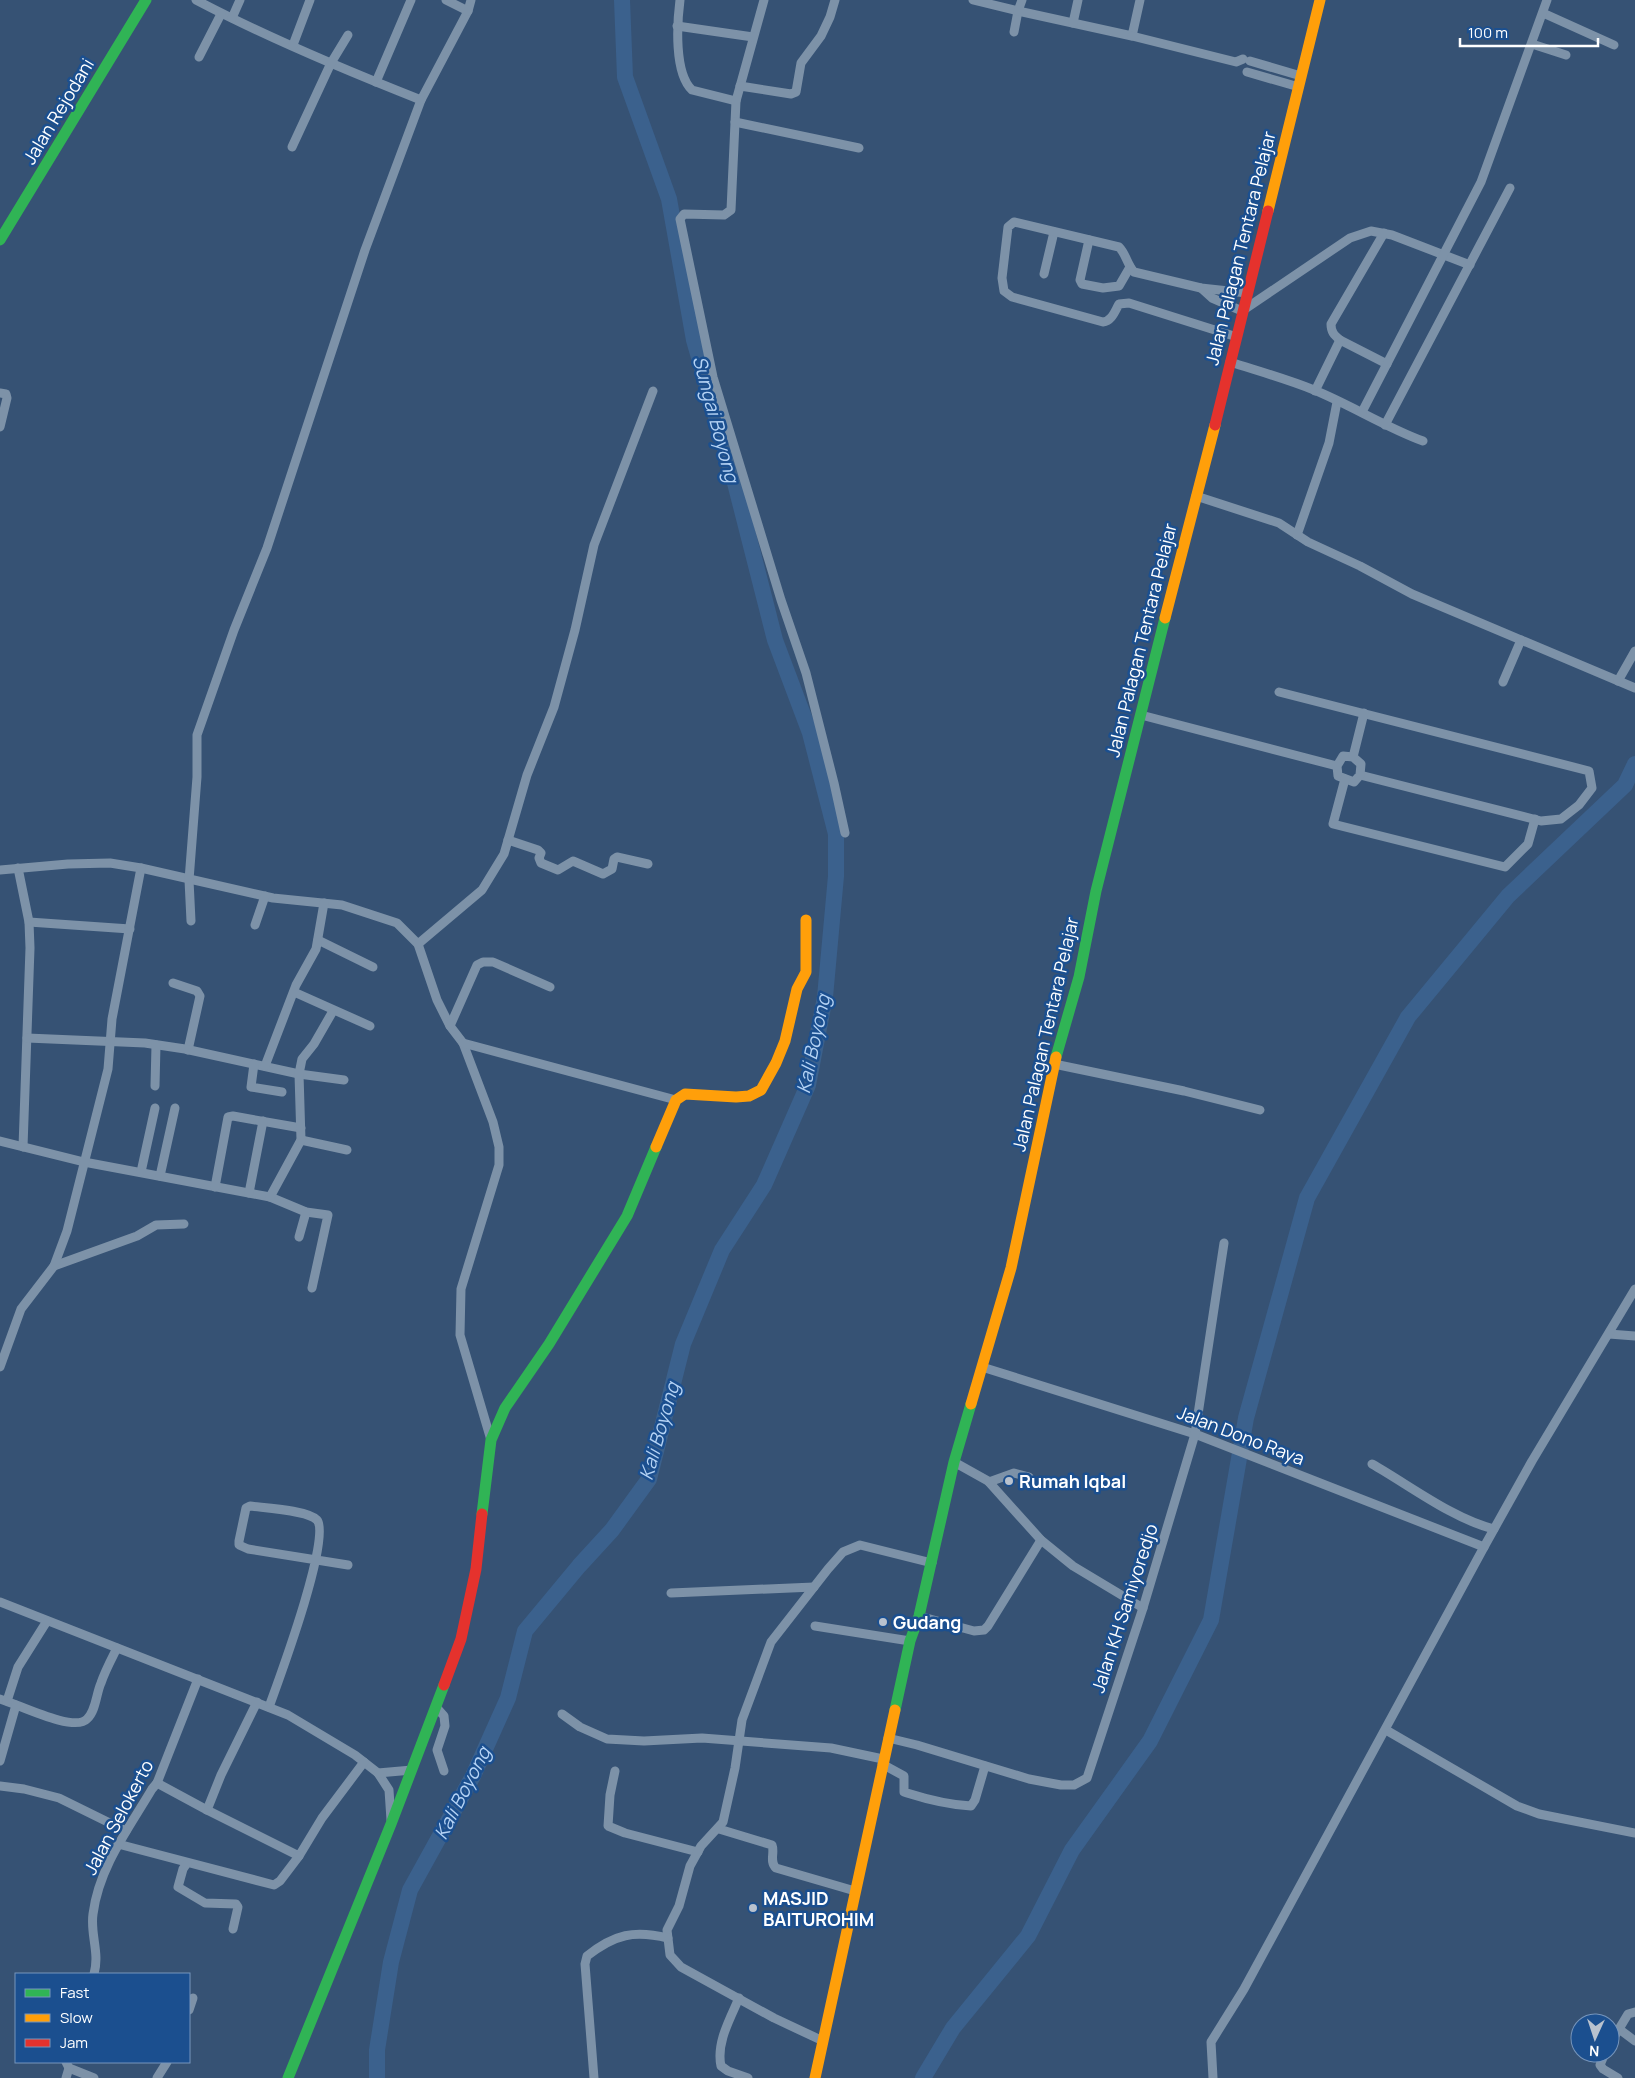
<svg xmlns="http://www.w3.org/2000/svg" width="1635" height="2078" font-family="Manrope,sans-serif">
<style>
.lines{fill:none;stroke-linecap:round;stroke-linejoin:round}
.river{stroke:#3b618d;stroke-width:16}
.street{stroke:#7d92a8;stroke-width:9}
.fast{stroke:#30b455;stroke-width:11}
.slow{stroke:#ff9f0a;stroke-width:11}
.jam{stroke:#e5322d;stroke-width:11}
.poi-dot{fill:#b9c2ce;stroke:#1b4f8f;stroke-width:2}
.labels{text-anchor:middle;dominant-baseline:central;stroke-width:5;stroke-linejoin:round;paint-order:stroke}
.street-label{font-size:18px;fill:#fff;stroke:#1b4f8f}
.poi-label{font-size:18px;font-weight:bold;fill:#fff;stroke:#1b4f8f;text-anchor:start}
.water-label{font-size:19px;font-style:italic;fill:#b5d3f5;stroke:#1b4f8f}
</style>
<rect width="100%" height="100%" fill="#365274"/>
<g class="lines">
<g class="river">
<path d="M 377,2078 L 377,2050 L 391,1962 L 410,1890 L 473,1776 L 508,1698 L 525,1631 L 579,1566 L 612,1530 L 649,1479 L 683,1344 L 722,1250 L 764,1185 L 808,1085 L 825,997 L 836,876 L 836,834 L 810,733 L 775,640 L 735,483 L 694,340 L 669,199 L 625,77 L 622,0"/>
<path d="M 923,2078 L 953,2028 L 1028,1936 L 1072,1850 L 1150,1741 L 1211,1620 L 1246,1418 L 1307,1198 L 1408,1017 L 1508,896 L 1625,785 L 1635,764"/>
</g>
<g class="street">
<path d="M 196,0 C 268,38 345,70 421,100 L 468,11 L 471,0"/>
<path d="M 446,0 L 468,11"/>
<path d="M 680,0 C 677,23 674,73 692,90 L 736,101"/>
<path d="M 764,0 L 736,101 L 731,210 L 724,215 L 684,214 L 680,219 L 713,377 L 781,600 L 806,673 L 834,783 L 845,833"/>
<path d="M 973,0 L 1018,11 L 1014,32"/>
<path d="M 1022,0 L 1018,11 L 1132,36 L 1140,0"/>
<path d="M 1543,13 L 1614,45"/>
<path d="M 232,18 L 240,0"/>
<path d="M 1073,23 L 1078,0"/>
<path d="M 677,26 L 753,37"/>
<path d="M 1132,36 L 1236,62 L 1243,59"/>
<path d="M 1532,44 L 1566,55"/>
<path d="M 293,45 L 310,0"/>
<path d="M 199,57 L 221,14"/>
<path d="M 1250,61 L 1301,76"/>
<path d="M 1247,72 L 1299,87"/>
<path d="M 376,82 L 411,0"/>
<path d="M 740,86 L 791,94 L 796,92 L 801,63 L 821,36 L 830,17 L 835,0"/>
<path d="M 735,122 L 859,148"/>
<path d="M 292,147 L 331,63 L 348,35"/>
<path d="M 1384,233 L 1331,324 C 1331,332 1334,335 1340,340 L 1387,364"/>
<path d="M 1089,240 L 1080,280 L 1082,284 L 1103,288 L 1119,286 L 1130,267"/>
<path d="M 1044,274 L 1054,232"/>
<path d="M 1201,288 L 1212,298 L 1242,311 L 1350,238 L 1371,231 L 1392,235 L 1470,265"/>
<path d="M 1237,337 L 1129,303 L 1119,304 C 1115,311 1112,321 1103,322 L 1012,297 L 1004,291 L 1002,278 L 1008,227 L 1014,222 L 1119,247 C 1126,254 1127,264 1134,272 L 1201,288 L 1247,293"/>
<path d="M 1230,362 C 1258,371 1287,379 1314,390 C 1351,405 1385,427 1423,441"/>
<path d="M 1315,391 L 1340,340"/>
<path d="M 0,393 L 6,394 L 7,398 L 0,427"/>
<path d="M 1362,412 L 1481,182 L 1547,0"/>
<path d="M 1385,425 L 1510,188"/>
<path d="M 1196,496 L 1279,523 L 1308,542 L 1360,566 L 1412,594 L 1635,688"/>
<path d="M 1297,535 L 1329,443 L 1337,402"/>
<path d="M 1618,681 L 1635,651"/>
<path d="M 1503,682 L 1521,640"/>
<path d="M 1279,692 L 1589,771 L 1592,788 L 1579,805 L 1561,819 L 1541,821 L 1360,775"/>
<path d="M 1141,715 L 1337,766 L 1338,776 L 1354,782 L 1360,775 L 1361,764 L 1353,757 L 1343,756 L 1337,766"/>
<path d="M 1353,757 L 1364,713"/>
<path d="M 1345,779 L 1333,824 L 1505,867 L 1528,844 L 1535,819"/>
<path d="M 508,840 L 538,850 L 541,853 L 539,858 L 541,863 L 558,870 L 573,861 L 603,874 L 612,869 L 614,859 L 617,857 L 648,864"/>
<path d="M 18,868 L 29,922 L 30,948 L 23,1147"/>
<path d="M 0,870 L 68,864 L 110,863 L 141,868 L 273,898 L 342,905 L 397,923 L 418,944 L 437,1000 L 450,1026 L 463,1043 L 493,1122 L 499,1147 L 499,1165 L 461,1289 L 460,1335 L 491,1440"/>
<path d="M 191,921 L 189,880 L 197,777 L 197,735 L 234,630 L 267,548 L 365,250 L 421,100"/>
<path d="M 29,922 L 130,929"/>
<path d="M 255,925 L 265,896"/>
<path d="M 318,940 L 373,967"/>
<path d="M 418,944 L 482,890 L 504,854 L 527,775 L 554,707 L 575,630 L 594,545 L 653,391"/>
<path d="M 173,983 L 197,991 L 200,996 L 188,1050"/>
<path d="M 294,992 L 370,1026"/>
<path d="M 450,1026 L 477,965 L 483,962 L 493,962 L 550,987"/>
<path d="M 27,1038 L 145,1043 L 185,1049 L 299,1074 L 344,1080"/>
<path d="M 463,1043 L 676,1100"/>
<path d="M 254,1064 L 251,1087 L 282,1092"/>
<path d="M 1054,1064 L 1184,1091 L 1260,1110"/>
<path d="M 265,1066 L 296,985 L 316,949 L 324,903"/>
<path d="M 155,1086 L 156,1045"/>
<path d="M 301,1140 L 347,1150"/>
<path d="M 0,1141 L 84,1162 L 270,1197 L 306,1212 L 328,1215 L 312,1288"/>
<path d="M 141,1172 L 155,1108"/>
<path d="M 160,1176 L 175,1108"/>
<path d="M 215,1187 L 228,1117 L 233,1116 L 301,1128"/>
<path d="M 249,1193 L 263,1121"/>
<path d="M 270,1197 L 301,1140 L 299,1074 L 302,1059 L 314,1044 L 333,1011"/>
<path d="M 299,1237 L 306,1212"/>
<path d="M 54,1266 L 137,1236 L 156,1225 L 184,1224"/>
<path d="M 1609,1334 L 1635,1336"/>
<path d="M 0,1367 L 21,1309 L 54,1266 L 67,1231 L 108,1069 L 112,1019 L 141,868"/>
<path d="M 982,1367 L 1195,1434 L 1484,1547"/>
<path d="M 954,1462 L 988,1481 L 1041,1540 L 1073,1566 L 1143,1608"/>
<path d="M 1372,1464 C 1409,1485 1453,1519 1494,1529"/>
<path d="M 989,1482 L 1014,1473 L 1029,1477"/>
<path d="M 671,1593 L 814,1587"/>
<path d="M 0,1602 L 288,1715 L 355,1755 L 378,1773 L 389,1790 L 391,1820"/>
<path d="M 919,1616 L 974,1631 L 984,1630 L 988,1626 L 1041,1540"/>
<path d="M 815,1626 L 910,1641"/>
<path d="M 0,1699 C 16,1703 74,1733 87,1719 C 96,1711 96,1694 101,1683 C 105,1671 111,1660 117,1648"/>
<path d="M 7,1701 L 18,1667 L 47,1621"/>
<path d="M 257,1702 L 221,1775 L 207,1810 L 299,1856 L 322,1818 L 364,1762"/>
<path d="M 269,1707 C 278,1682 332,1537 317,1520 C 307,1510 265,1508 250,1506 L 246,1508 L 239,1541 L 239,1545 L 248,1549 L 348,1565"/>
<path d="M 436,1707 L 444,1716 L 445,1726 L 437,1750 L 444,1771"/>
<path d="M 562,1714 L 580,1727 L 607,1739 L 644,1741 L 702,1738 L 831,1748 L 883,1759"/>
<path d="M 1386,1730 L 1517,1806 L 1539,1814 L 1635,1833"/>
<path d="M 888,1738 L 917,1745 L 1029,1779 L 1061,1785 L 1074,1785 L 1087,1778 L 1143,1608 L 1195,1434 L 1224,1243"/>
<path d="M 0,1761 L 16,1705"/>
<path d="M 882,1764 L 904,1776 L 904,1792 L 907,1793 C 926,1799 951,1805 971,1806 L 975,1800 L 985,1766"/>
<path d="M 615,1771 L 610,1795 L 608,1826 L 625,1833 L 698,1852"/>
<path d="M 378,1773 L 412,1770"/>
<path d="M 157,1783 L 207,1810"/>
<path d="M 0,1786 L 24,1789 L 59,1798 L 126,1831"/>
<path d="M 719,1829 L 772,1845 C 775,1852 769,1862 776,1868 L 855,1891"/>
<path d="M 118,1844 L 274,1885 L 280,1881 L 299,1856"/>
<path d="M 187,1863 L 183,1869 L 178,1887 L 205,1903 L 236,1904 L 238,1907 L 233,1929"/>
<path d="M 94,1974 C 100,1953 90,1934 93,1914 C 99,1867 129,1828 152,1789 L 157,1783 L 198,1679"/>
<path d="M 739,1998 C 730,2019 716,2043 721,2066 L 728,2071 L 748,2078"/>
<path d="M 189,2010 L 193,1998"/>
<path d="M 1619,2029 L 1635,2041"/>
<path d="M 823,2041 L 774,2018 L 681,1967 L 670,1955 L 667,1930 L 679,1906 L 690,1866 L 701,1846 L 723,1822 L 735,1768 L 742,1720 L 771,1642 L 828,1569 L 843,1552 L 860,1545 L 932,1563"/>
<path d="M 1610,2044 L 1628,2014 L 1635,2012"/>
<path d="M 1605,2053 L 1600,2065 L 1603,2069 L 1618,2078"/>
<path d="M 66,2062 L 69,2068 L 94,2078"/>
<path d="M 66,2078 L 69,2068"/>
<path d="M 157,2078 L 167,2062"/>
<path d="M 594,2078 L 585,1964 L 587,1956 C 615,1934 634,1930 668,1938"/>
<path d="M 1213,2078 L 1211,2042 L 1244,1989 L 1484,1547 L 1532,1461 L 1635,1289"/>
</g>
<g class="fast">
<path d="M 0,240 L 146,0"/>
<path d="M 1056,1057 L 1079,977 L 1096,891 L 1165,618"/>
<path d="M 482,1514 L 491,1440 L 505,1408 L 549,1344 L 627,1216 L 656,1147"/>
<path d="M 895,1710 L 910,1641 L 919,1616 L 954,1462 L 971,1404"/>
<path d="M 288,2078 L 391,1824 L 444,1685"/>
</g>
<g class="slow">
<path d="M 1268,211 L 1320,0"/>
<path d="M 1165,618 L 1215,425"/>
<path d="M 656,1147 L 676,1100 L 685,1094 L 736,1097 L 749,1096 L 761,1090 L 776,1063 L 785,1041 L 797,989 L 806,972 L 806,920"/>
<path d="M 971,1404 L 1011,1268 L 1056,1057"/>
<path d="M 815,2078 L 895,1710"/>
</g>
<g class="jam">
<path d="M 1215,425 L 1268,211"/>
<path d="M 444,1685 L 461,1639 L 476,1569 L 482,1514"/>
</g>
</g>
<g class="poi-dot">
<circle cx="1009" cy="1481" r="5"/>
<circle cx="883" cy="1622" r="5"/>
<circle cx="753" cy="1908" r="5"/>
</g>
<g class="labels">
<g class="street-label">
<text transform="translate(58 111) rotate(-59)">Jalan Rejodani</text>
<text transform="translate(1240 248) rotate(-76)">Jalan Palagan Tentara Pelajar</text>
<text transform="translate(1141 640) rotate(-76)">Jalan Palagan Tentara Pelajar</text>
<text transform="translate(1045 1034) rotate(-77)">Jalan Palagan Tentara Pelajar</text>
<text transform="translate(1241 1435) rotate(21)">Jalan Dono Raya</text>
<text transform="translate(1124 1608) rotate(-72)">Jalan KH Samiyoredjo</text>
<text transform="translate(118 1817) rotate(-62)">Jalan Selokerto</text>
</g>
<g class="poi-label">
<text x="1019" y="1481">Rumah Iqbal</text>
<text x="893" y="1622">Gudang</text>
<text x="763" y="1898">MASJID<tspan x="763" dy="21">BAITUROHIM</tspan></text>
</g>
<g class="water-label">
<text transform="translate(716 419) rotate(75)">Sungai Boyong</text>
<text transform="translate(813 1044) rotate(-78)">Kali Boyong</text>
<text transform="translate(659 1431) rotate(-74)">Kali Boyong</text>
<text transform="translate(462 1793) rotate(-63)">Kali Boyong</text>
</g>
</g>
<rect x="15" y="1973" width="175" height="90" fill="#1b4f8f" stroke="#7695bc"/>
<rect x="25" y="1989" width="25" height="8" fill="#30b455" stroke="#7695bc"/>
<text x="60" y="1998" font-size="15" fill="#ffffff">Fast</text>
<rect x="25" y="2014" width="25" height="8" fill="#ff9f0a" stroke="#7695bc"/>
<text x="60" y="2023" font-size="15" fill="#ffffff">Slow</text>
<rect x="25" y="2039" width="25" height="8" fill="#e5322d" stroke="#7695bc"/>
<text x="60" y="2048" font-size="15" fill="#ffffff">Jam</text>
<g transform="translate(1595 2038) rotate(183)"><circle r="24" fill="#1b4f8f" stroke="#7695bc"/>
<path d="M0-4L9 19L0 12L-9 19Z" fill="#b9c2ce"/>
<text y="-8" font-size="14" font-weight="bold" text-anchor="middle" fill="#ffffff">N</text>
</g>
<path d="M1460 38v8h138v-8" fill="none" stroke="#ffffff" stroke-width="2.5"/>
<text x="1468" y="38" font-size="15" fill="#ffffff" stroke="#1b4f8f" stroke-width="4" paint-order="stroke">100 m</text>
</svg>
